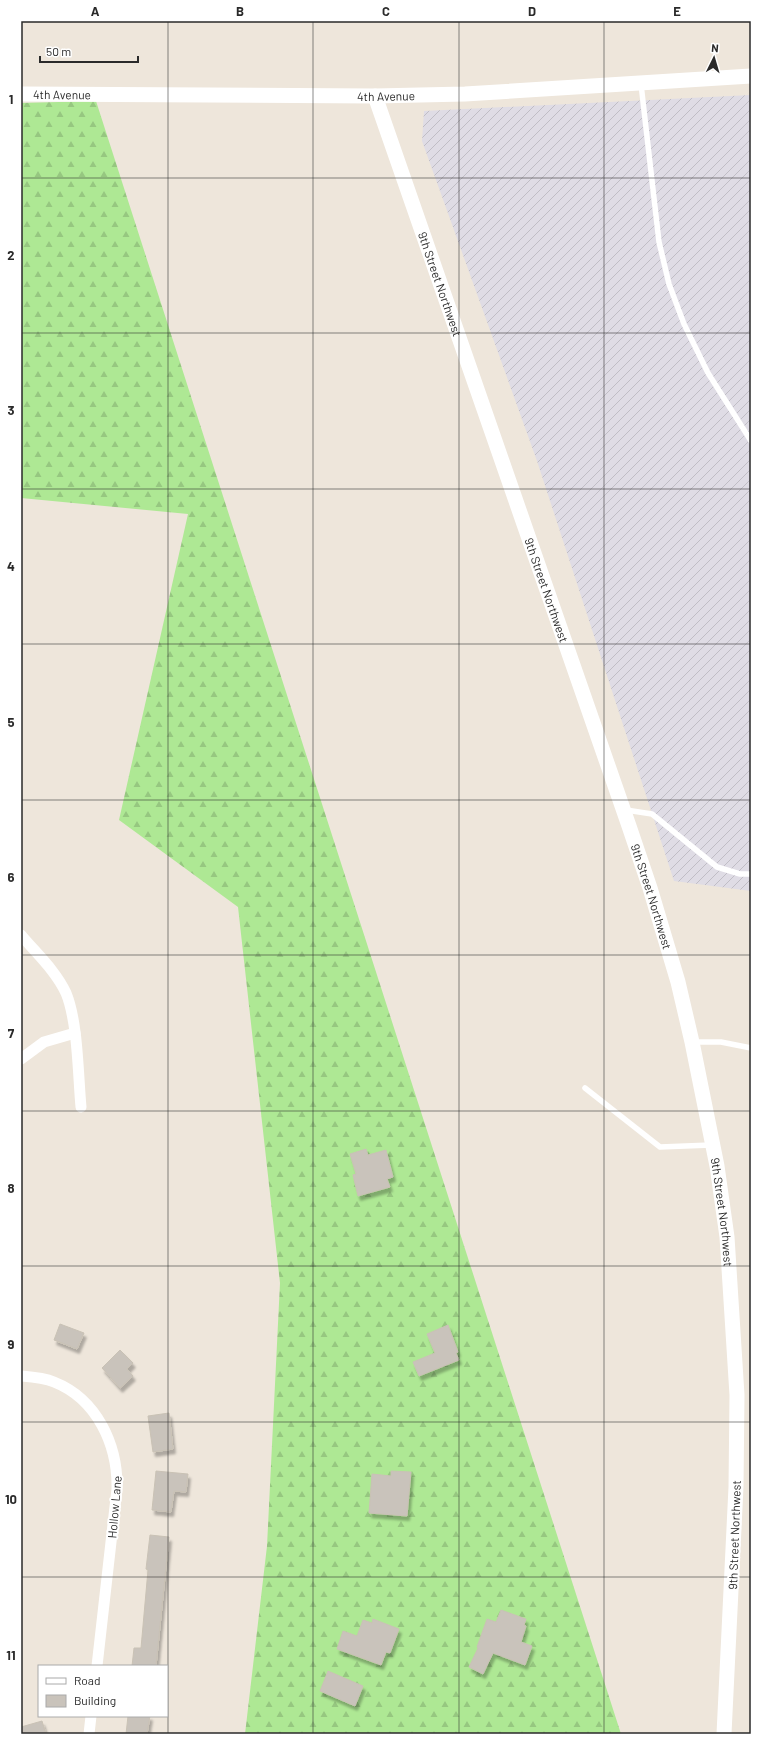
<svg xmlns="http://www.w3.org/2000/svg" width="772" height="1755" font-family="Barlow,sans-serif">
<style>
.industrial{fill:url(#industrial-furrows)}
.forest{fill:url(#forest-firs)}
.building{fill:#c9c3bb;stroke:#c9c2b5;filter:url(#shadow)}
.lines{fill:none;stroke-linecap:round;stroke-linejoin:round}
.lane{stroke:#fff;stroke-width:5.5}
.street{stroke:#fff;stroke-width:11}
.secondary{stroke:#fff;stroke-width:15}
.grid{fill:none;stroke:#2a2a2a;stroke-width:1;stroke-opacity:0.55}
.labels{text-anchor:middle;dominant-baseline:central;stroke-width:4;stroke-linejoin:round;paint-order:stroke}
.street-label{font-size:12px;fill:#2a2a2a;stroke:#fff}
.neatline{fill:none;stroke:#2a2a2a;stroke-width:1.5}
.grid-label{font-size:13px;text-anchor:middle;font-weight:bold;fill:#2a2a2a}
</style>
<defs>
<pattern id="industrial-furrows" width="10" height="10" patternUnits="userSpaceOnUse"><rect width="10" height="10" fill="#dfdce5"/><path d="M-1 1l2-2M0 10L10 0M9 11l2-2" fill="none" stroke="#c0bdc5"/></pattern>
<pattern id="forest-firs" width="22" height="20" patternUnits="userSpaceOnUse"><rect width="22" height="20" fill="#aee894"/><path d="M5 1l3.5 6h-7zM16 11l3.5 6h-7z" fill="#96c780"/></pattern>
<filter id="shadow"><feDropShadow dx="2.5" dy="4.5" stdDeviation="1" flood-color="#0004"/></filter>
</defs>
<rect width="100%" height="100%" fill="#eee6db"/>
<path class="industrial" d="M 751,95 L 751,891 L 674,881 L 537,461 L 422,141 L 424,111 Z"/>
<path class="forest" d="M 96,101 L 621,1734 L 245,1734 L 267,1546 L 280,1283 L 238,907 L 119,820 L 188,514 L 21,498 L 21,103 Z"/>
<g class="building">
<path d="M 366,1149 L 368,1155 L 386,1150 L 393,1177 L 387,1179 L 390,1187 L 358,1196 L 353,1175 L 356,1174 L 350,1154 Z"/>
<path d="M 60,1324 L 84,1333 L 77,1349 L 54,1340 Z"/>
<path d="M 448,1325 L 458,1352 L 456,1353 L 459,1360 L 419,1376 L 413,1362 L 435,1353 L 427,1334 Z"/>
<path d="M 120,1350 L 133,1363 L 127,1369 L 133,1376 L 120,1388 L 102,1368 Z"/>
<path d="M 169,1413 L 173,1449 L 153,1452 L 148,1416 Z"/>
<path d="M 156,1471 L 188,1474 L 186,1492 L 174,1491 L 171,1512 L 152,1510 Z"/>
<path d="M 391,1471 L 411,1472 L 407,1516 L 369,1513 L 372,1474 L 391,1476 Z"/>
<path d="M 150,1535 L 169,1537 L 156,1666 L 132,1666 L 134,1648 L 141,1648 L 148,1570 L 146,1569 Z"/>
<path d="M 501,1610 L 526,1619 L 524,1625 L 526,1626 L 521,1642 L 532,1646 L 525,1665 L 493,1653 L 483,1674 L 469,1667 L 478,1648 L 477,1647 L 487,1619 L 496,1622 Z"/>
<path d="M 373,1619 L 399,1629 L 390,1653 L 386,1652 L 381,1665 L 337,1649 L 343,1631 L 357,1636 L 363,1620 L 372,1623 Z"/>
<path d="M 328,1671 L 363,1686 L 355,1706 L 320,1691 Z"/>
<path d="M 128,1716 L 150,1716 L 147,1734 L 126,1734 Z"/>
<path d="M 42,1721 L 46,1734 L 21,1734 L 21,1727 Z"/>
</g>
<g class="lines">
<g class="lane">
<path d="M 641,84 L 659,242 L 669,284 L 684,324 L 708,373 L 751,441"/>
<path d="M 626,810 L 652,814 L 717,867 L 740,874 L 751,874"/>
<path d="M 693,1042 L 721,1042 L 751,1048"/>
<path d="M 585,1088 L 660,1147 L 711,1145"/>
</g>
<g class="street">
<path d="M 21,935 C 36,953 56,971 66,993 C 78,1022 78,1075 81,1107"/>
<path d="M 21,1059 L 44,1042 L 75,1033"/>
<path d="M 21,1376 C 32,1377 44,1378 54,1382 C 97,1399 118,1445 117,1489 L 97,1666"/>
<path d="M 89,1734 L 91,1716"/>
</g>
<g class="secondary">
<path id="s1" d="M 21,94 L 375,96 L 465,94 L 751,76"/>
<path id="s2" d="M 375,96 L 629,826 L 650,888 L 678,982 L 692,1042 L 717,1166 L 727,1237 L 737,1395 L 736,1487 L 724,1734"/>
</g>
</g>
<path class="grid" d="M 168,21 L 168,1734M 313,21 L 313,1734M 459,21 L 459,1734M 604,21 L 604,1734M 21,178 L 751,178M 21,333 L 751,333M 21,489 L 751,489M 21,644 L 751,644M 21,800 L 751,800M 21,955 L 751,955M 21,1111 L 751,1111M 21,1266 L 751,1266M 21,1422 L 751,1422M 21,1577 L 751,1577"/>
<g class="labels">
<g class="street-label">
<text stroke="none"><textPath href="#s1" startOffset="41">4th Avenue</textPath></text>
<text stroke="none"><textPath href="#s1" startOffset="365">4th Avenue</textPath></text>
<text stroke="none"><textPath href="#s2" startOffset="199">9th Street Northwest</textPath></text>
<text stroke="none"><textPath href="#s2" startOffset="523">9th Street Northwest</textPath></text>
<text stroke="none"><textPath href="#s2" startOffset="847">9th Street Northwest</textPath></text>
<text stroke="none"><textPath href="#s2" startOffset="1171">9th Street Northwest</textPath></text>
<text transform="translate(114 1507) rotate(-85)">Hollow Lane</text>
<text transform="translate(734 1535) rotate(-88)">9th Street Northwest</text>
</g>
</g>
<rect width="772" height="1755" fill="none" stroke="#ffffff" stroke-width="44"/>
<rect x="38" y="1665" width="130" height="52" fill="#ffffff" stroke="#aaaaaa"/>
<rect x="46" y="1678" width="20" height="6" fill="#ffffff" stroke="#aaaaaa"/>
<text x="74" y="1685" font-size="12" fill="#2a2a2a">Road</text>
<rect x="46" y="1695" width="20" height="12" fill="#c9c3bb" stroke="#aaaaaa"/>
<text x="74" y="1705" font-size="12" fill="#2a2a2a">Building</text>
<g transform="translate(714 58) rotate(5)" stroke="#ffffff" stroke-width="3" paint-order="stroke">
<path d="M0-3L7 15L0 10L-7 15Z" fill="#2a2a2a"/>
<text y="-6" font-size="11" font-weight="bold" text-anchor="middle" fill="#2a2a2a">N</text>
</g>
<path d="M40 56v6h98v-6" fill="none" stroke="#2a2a2a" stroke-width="2"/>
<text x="46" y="56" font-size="12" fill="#2a2a2a" stroke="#ffffff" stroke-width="3" paint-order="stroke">50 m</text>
<rect x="22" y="22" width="728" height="1711" class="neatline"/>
<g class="grid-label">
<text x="95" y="16">A</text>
<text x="240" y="16">B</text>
<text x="386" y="16">C</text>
<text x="532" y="16">D</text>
<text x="677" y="16">E</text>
<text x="11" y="104">1</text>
<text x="11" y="260">2</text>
<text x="11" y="415">3</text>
<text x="11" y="571">4</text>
<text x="11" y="727">5</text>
<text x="11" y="882">6</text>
<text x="11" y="1038">7</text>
<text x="11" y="1193">8</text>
<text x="11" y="1349">9</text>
<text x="11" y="1504">10</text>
<text x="11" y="1660">11</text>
</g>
</svg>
